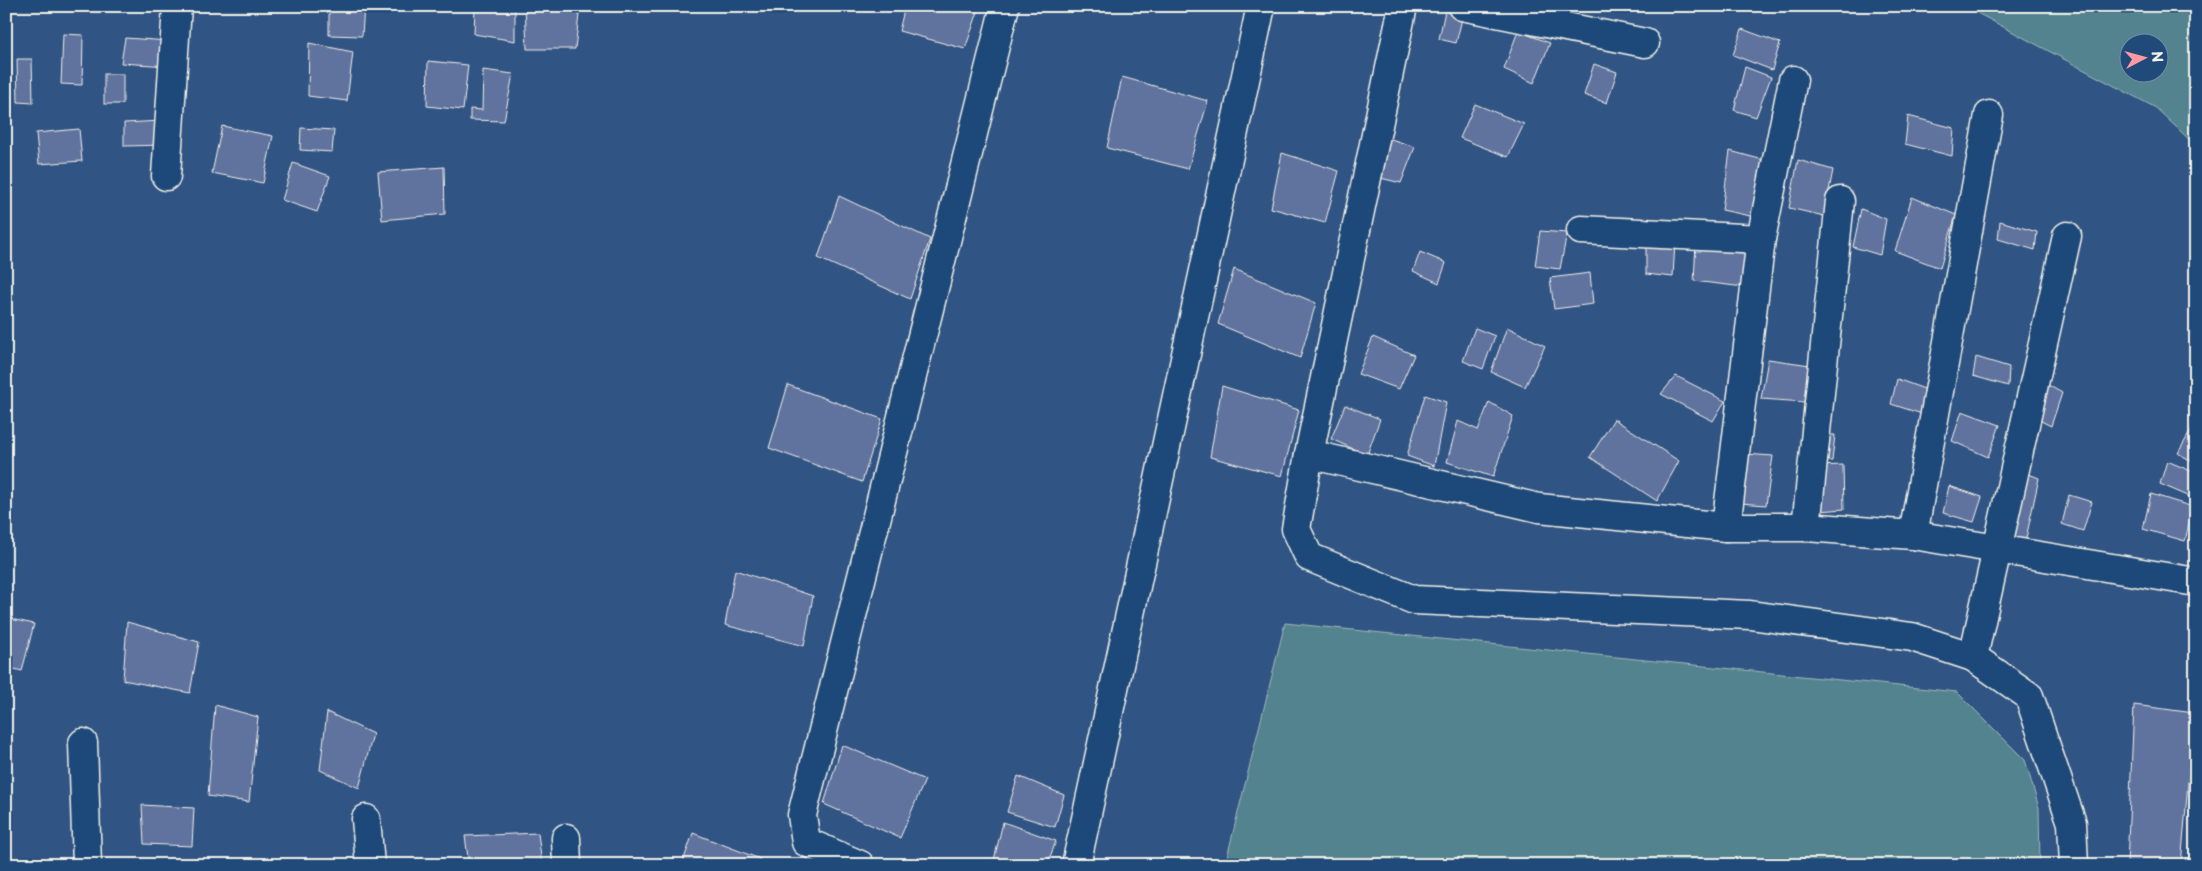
<svg xmlns="http://www.w3.org/2000/svg" width="2202" height="871" font-family="'Playpen Sans',sans-serif">
<style>
.green{fill:#52838e;stroke:#a3babb;fill-rule:evenodd}
.building{fill:#61739f;stroke:#f4f1e8}
.lines{fill:none;stroke-linecap:round;stroke-linejoin:round}
.minor-casing{stroke:#f4f1e8;stroke-width:31}
.minor{stroke:#1f4a7a;stroke-width:28}
</style>
<rect width="100%" height="100%" fill="#305484"/>
<filter id="ink" filterUnits="userSpaceOnUse"><feTurbulence type="fractalNoise" baseFrequency=".02" numOctaves="2"/><feDisplacementMap in="SourceGraphic" scale="10" xChannelSelector="R" yChannelSelector="G"/><feConvolveMatrix kernelMatrix="1 2 1 2 8 2 1 2 1" color-interpolation-filters="sRGB"/></filter>
<g filter="url(#ink)">
<g class="green">
<path d="M 1964,6 L 2196,6 L 2196,146 L 2156,108 ZM 2130,42 L 2160,42 L 2160,72 L 2130,72 Z"/>
<path d="M 1285,623 L 1957,692 L 2025,760 L 2039,808 L 2040,865 L 1225,865 Z"/>
</g>
<g class="building">
<path d="M 329,6 L 364,6 L 362,36 L 329,35 Z"/>
<path d="M 475,6 L 515,6 L 515,41 L 474,34 Z"/>
<path d="M 525,6 L 580,6 L 575,49 L 527,49 Z"/>
<path d="M 905,6 L 980,6 L 965,49 L 899,31 Z"/>
<path d="M 1446,6 L 1464,11 L 1456,43 L 1439,39 Z"/>
<path d="M 6,26 L 12,90 L 6,90 Z"/>
<path d="M 1742,29 L 1780,43 L 1772,70 L 1733,55 Z"/>
<path d="M 1518,31 L 1550,43 L 1534,83 L 1504,69 Z"/>
<path d="M 63,34 L 83,35 L 82,85 L 61,84 Z"/>
<path d="M 125,38 L 169,41 L 168,66 L 121,63 Z"/>
<path d="M 309,43 L 353,52 L 347,101 L 308,96 Z"/>
<path d="M 17,59 L 32,59 L 33,103 L 18,102 Z"/>
<path d="M 428,61 L 468,65 L 463,110 L 427,106 Z"/>
<path d="M 1594,64 L 1617,72 L 1607,103 L 1584,95 Z"/>
<path d="M 1745,67 L 1771,77 L 1756,117 L 1734,110 Z"/>
<path d="M 483,70 L 513,74 L 504,121 L 470,120 L 470,109 L 482,110 Z"/>
<rect x="104" y="74" width="19" height="30"/>
<path d="M 1122,77 L 1208,101 L 1188,169 L 1107,148 Z"/>
<path d="M 1475,104 L 1524,124 L 1508,157 L 1460,138 Z"/>
<path d="M 1908,116 L 1954,128 L 1952,156 L 1905,144 Z"/>
<path d="M 162,121 L 165,145 L 124,146 L 124,123 Z"/>
<path d="M 222,126 L 273,136 L 263,183 L 212,173 Z"/>
<path d="M 301,128 L 334,130 L 332,152 L 300,150 Z"/>
<path d="M 79,129 L 82,161 L 39,164 L 36,133 Z"/>
<path d="M 1382,136 L 1415,147 L 1401,183 L 1372,176 Z"/>
<path d="M 1730,151 L 1767,161 L 1755,217 L 1722,210 Z"/>
<path d="M 1282,153 L 1339,171 L 1325,223 L 1271,208 Z"/>
<path d="M 1798,160 L 1833,170 L 1824,216 L 1789,208 Z"/>
<path d="M 293,163 L 330,176 L 317,212 L 282,200 Z"/>
<path d="M 444,167 L 445,214 L 382,220 L 378,172 Z"/>
<path d="M 839,196 L 930,239 L 910,299 L 818,258 Z"/>
<path d="M 1912,197 L 1956,215 L 1940,268 L 1895,251 Z"/>
<path d="M 1861,209 L 1886,219 L 1880,255 L 1853,247 Z"/>
<path d="M 2000,221 L 2037,232 L 2035,250 L 1998,239 Z"/>
<path d="M 1540,231 L 1567,233 L 1560,269 L 1535,266 Z"/>
<path d="M 1646,237 L 1675,242 L 1673,277 L 1646,274 Z"/>
<path d="M 1696,242 L 1749,250 L 1744,287 L 1694,281 Z"/>
<path d="M 1420,252 L 1446,263 L 1439,283 L 1413,271 Z"/>
<path d="M 1234,269 L 1316,303 L 1300,358 L 1218,324 Z"/>
<path d="M 1590,273 L 1593,304 L 1554,309 L 1550,278 Z"/>
<path d="M 1507,327 L 1545,346 L 1525,387 L 1491,372 Z"/>
<path d="M 1475,328 L 1495,336 L 1483,369 L 1463,361 Z"/>
<path d="M 1373,337 L 1414,355 L 1399,389 L 1358,374 Z"/>
<path d="M 1976,357 L 2009,367 L 2008,386 L 1973,376 Z"/>
<path d="M 1768,359 L 1810,365 L 1804,402 L 1761,399 Z"/>
<path d="M 1676,376 L 1725,401 L 1713,421 L 1661,394 Z"/>
<path d="M 1897,379 L 1927,390 L 1922,414 L 1891,404 Z"/>
<path d="M 788,385 L 882,419 L 862,482 L 769,448 Z"/>
<path d="M 2048,385 L 2062,393 L 2051,426 L 2035,418 Z"/>
<path d="M 1222,386 L 1299,410 L 1282,476 L 1210,457 Z"/>
<path d="M 1425,395 L 1446,402 L 1434,466 L 1407,456 Z"/>
<path d="M 1489,402 L 1513,416 L 1493,477 L 1447,462 L 1458,421 L 1478,430 Z"/>
<path d="M 1345,405 L 1380,419 L 1367,455 L 1331,439 Z"/>
<path d="M 1962,411 L 2000,425 L 1988,457 L 1952,441 Z"/>
<path d="M 1614,419 L 1679,461 L 1657,501 L 1590,457 Z"/>
<path d="M 2193,427 L 2196,428 L 2196,464 L 2178,453 Z"/>
<path d="M 1817,435 L 1835,435 L 1832,461 L 1815,461 Z"/>
<path d="M 1745,454 L 1773,456 L 1766,505 L 1740,503 Z"/>
<path d="M 2167,461 L 2196,473 L 2195,499 L 2160,484 Z"/>
<path d="M 1843,465 L 1844,509 L 1820,511 L 1820,466 Z"/>
<path d="M 2026,473 L 2039,478 L 2025,543 L 2001,537 Z"/>
<path d="M 1949,486 L 1982,497 L 1974,522 L 1943,513 Z"/>
<path d="M 2151,494 L 2193,507 L 2185,541 L 2143,529 Z"/>
<path d="M 2069,495 L 2092,502 L 2083,531 L 2062,524 Z"/>
<path d="M 735,570 L 813,596 L 804,646 L 725,625 Z"/>
<path d="M 6,618 L 34,624 L 22,671 L 6,667 Z"/>
<path d="M 127,622 L 199,642 L 190,693 L 123,680 Z"/>
<path d="M 215,705 L 258,717 L 249,802 L 208,796 Z"/>
<path d="M 2134,705 L 2194,713 L 2181,865 L 2127,865 Z"/>
<path d="M 327,712 L 373,734 L 359,788 L 320,770 Z"/>
<path d="M 842,745 L 925,780 L 900,838 L 824,804 Z"/>
<path d="M 1018,776 L 1064,795 L 1055,827 L 1007,812 Z"/>
<path d="M 142,805 L 194,808 L 192,846 L 144,844 Z"/>
<path d="M 1003,822 L 1056,841 L 1047,865 L 1011,865 L 994,860 Z"/>
<path d="M 538,833 L 542,865 L 469,865 L 465,836 Z"/>
<path d="M 693,833 L 760,859 L 758,865 L 682,865 Z"/>
</g>
<g class="lines">
<g class="minor-casing">
<g id="minor">
<path d="M 1403,6 L 1309,454 L 1296,529 L 1309,557 L 1414,600 L 1750,615 L 1912,637 L 1973,657 L 2029,696 L 2072,823 L 2074,865"/>
<path d="M 1462,6 L 1645,43"/>
<path d="M 166,176 L 177,6"/>
<path d="M 1581,230 L 1761,239"/>
<path d="M 1309,454 L 1539,508 L 1726,527 L 1806,527 L 1913,535 L 2196,582"/>
<path d="M 1726,527 L 1761,239 L 1793,80"/>
<path d="M 1806,527 L 1840,201"/>
<path d="M 1913,535 L 1989,115"/>
<path d="M 1973,657 L 2067,236"/>
<path d="M 83,743 L 87,865"/>
<path d="M 366,819 L 370,865"/>
<path d="M 566,838 L 567,865"/>
<path d="M 860,865 L 806,842 L 802,815 L 1005,6"/>
<path d="M 1076,865 L 1261,6"/>
</g>
</g>
<use href="#minor" class="minor"/>
</g>
</g>
<rect width="2202" height="871" fill="none" stroke="#1f4a7a" stroke-width="25"/>
<rect x="12" y="12" width="2177" height="846" fill="none" stroke="#f4f1e8" stroke-width="2" filter="url(#ink)"/>
<g transform="translate(2144 58) rotate(84)"><circle r="24" fill="#1f4a7a" stroke="#748da6"/>
<path d="M0-4L9 19L0 12L-9 19Z" fill="#ff9aa2"/>
<text y="-8" font-size="14" font-weight="bold" text-anchor="middle" fill="#f4f1e8">N</text>
</g>
</svg>
